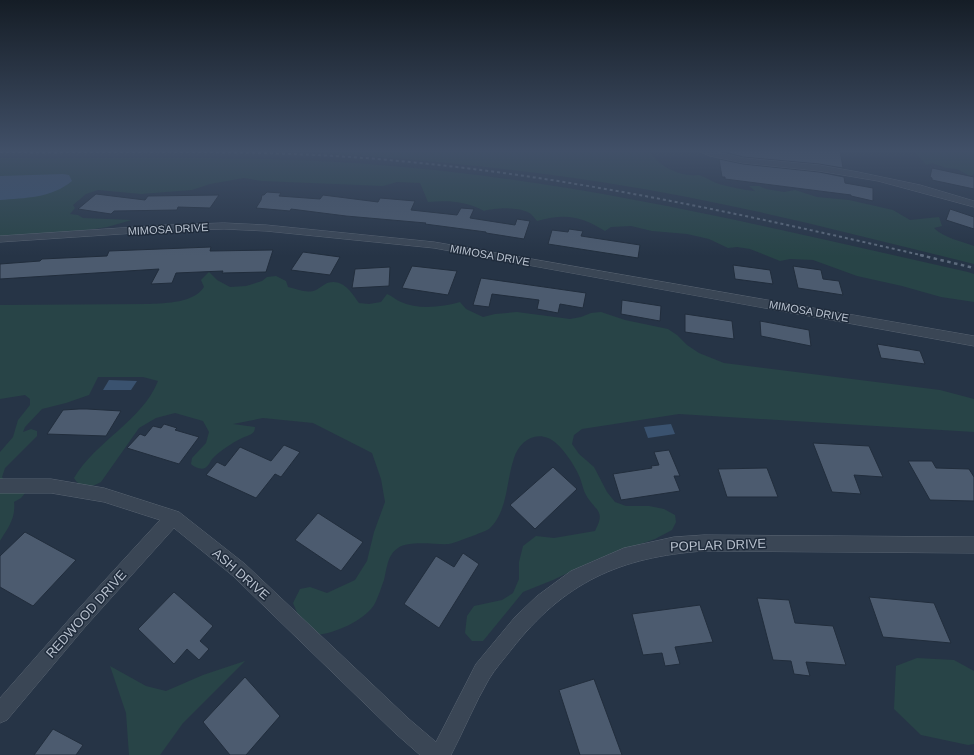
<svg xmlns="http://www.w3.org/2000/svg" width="974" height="755" font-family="Helvetica,sans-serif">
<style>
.green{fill:#284447}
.water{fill:#3a526f}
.building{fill:#4c5b6f;stroke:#212d3c}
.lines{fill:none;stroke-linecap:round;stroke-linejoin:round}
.minor-casing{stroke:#596472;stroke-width:1}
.minor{fill:#3a4655;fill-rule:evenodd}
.rail-far1{stroke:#5c6a7c;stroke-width:2;stroke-dasharray:3 3;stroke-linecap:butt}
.rail{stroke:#5c6a7c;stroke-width:2.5;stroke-dasharray:3.5 3.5;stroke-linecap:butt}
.labels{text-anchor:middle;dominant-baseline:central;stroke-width:3;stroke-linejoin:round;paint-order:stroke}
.street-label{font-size:11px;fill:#b8c1ce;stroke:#1f2b3b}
.near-street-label{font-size:13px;fill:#b8c1ce;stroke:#1f2b3b}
</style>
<rect width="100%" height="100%" fill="#263446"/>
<g class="green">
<path d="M 259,150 L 649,150 C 656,164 675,174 690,175 C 693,176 696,175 699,175 C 706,177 712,182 719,184 C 731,187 743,190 755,191 L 749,186 L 759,186 L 766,189 L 784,192 L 795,190 L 817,197 L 849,200 L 893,210 L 910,220 L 939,217 L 942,226 L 934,228 C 944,238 961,241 974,246 L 974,264 C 853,234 731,202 607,183 C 492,165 376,155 259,150 Z"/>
<path d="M 913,150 L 974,150 L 974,172 L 973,175 L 970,176 L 957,169 L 946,168 L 932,163 L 926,165 Z"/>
<path d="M 0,158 C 134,159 269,154 403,167 C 594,184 781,230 968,272 L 974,274 L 974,302 L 941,297 L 902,286 L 857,276 L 813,260 L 790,259 L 780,261 L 750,249 L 737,247 L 728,248 L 709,239 L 687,234 L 652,231 L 631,226 L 611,227 L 605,231 C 581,216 565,213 537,221 C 535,219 533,216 531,214 C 521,206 495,208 484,211 C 467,201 447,200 428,202 L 420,183 L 397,182 L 383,186 L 262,181 L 244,178 L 210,184 L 192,190 L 141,194 L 98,190 L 86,194 L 73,205 L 75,208 L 70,214 L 78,215 L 83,218 L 132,220 L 107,227 L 49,236 L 0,237 Z"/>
<path d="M 209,272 L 217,280 L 230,287 L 246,286 L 262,281 L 267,277 L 276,276 L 286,281 L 288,287 C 297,289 307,294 316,290 C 320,288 323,285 327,283 C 343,278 351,292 359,303 L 369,304 L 381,302 L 387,294 C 392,296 396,300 401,302 C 418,310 443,307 460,302 L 466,309 L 483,317 L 495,314 L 517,312 L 570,319 L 581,317 L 591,313 L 601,312 L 625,320 L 668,329 L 677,335 L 687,345 L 699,353 L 724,363 L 940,390 L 974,399 L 974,432 L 679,414 L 582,429 L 574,435 L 572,444 L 579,454 L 594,467 L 607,492 L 615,502 L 626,506 L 649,506 L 664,509 L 675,515 L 676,522 L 672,530 L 655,539 L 595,560 L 553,580 L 523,592 L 483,641 L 472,641 L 465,633 L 467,616 L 474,606 L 502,600 L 513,593 L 519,579 L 519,562 L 523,546 L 536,536 L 554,538 L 595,531 C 606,510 596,512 586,495 C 583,490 582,483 580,478 C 576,467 560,442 548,438 C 532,432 519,443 514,458 C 506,481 508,512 489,529 C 486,531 452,544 449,544 C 436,545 410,540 398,548 C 387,555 387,569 384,580 C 381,588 378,598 374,605 C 364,621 333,634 316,635 L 301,622 L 293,603 L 300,589 L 310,587 L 327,593 L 355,580 L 367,561 L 374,532 L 385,502 L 381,479 L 372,453 L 313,423 L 263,418 L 233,424 L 255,427 C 255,435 248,435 242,438 C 232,443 221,450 213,458 C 210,461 209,466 205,468 C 201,470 194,467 191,464 L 192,458 L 206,443 L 209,432 L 203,421 L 175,413 L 156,418 L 139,428 L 101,482 C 91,488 80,489 74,478 C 96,441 142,421 158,381 L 143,377 L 98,377 L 89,395 L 66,403 L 42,409 L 25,427 L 23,432 L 31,429 L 37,431 L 37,436 L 5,468 L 2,477 L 6,482 L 26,492 L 21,498 L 14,502 C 16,518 8,528 0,541 L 0,452 L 13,437 L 18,420 L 30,405 L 30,399 L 25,395 L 0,399 L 0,305 L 149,304 C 166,303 194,303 204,287 L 201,280 Z"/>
<path d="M 917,658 L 954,660 L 974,671 L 974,744 L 968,745 L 921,735 L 894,709 L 896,666 Z"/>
<path d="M 245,661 L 183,723 L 160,755 L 129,755 L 126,713 L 110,666 L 146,686 L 166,691 L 203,675 Z"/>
</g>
<g class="water">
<path d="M 63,174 L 69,175 L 72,181 C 52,198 25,198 0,200 L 0,176 Z"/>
<path d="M 109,380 L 137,381 L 131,390 L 103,390 Z"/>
<path d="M 671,424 L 675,434 L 648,438 L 644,427 Z"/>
</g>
<g class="building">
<path d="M 718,150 L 840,150 L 843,168 L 819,164 L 743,157 Z"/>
<path d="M 719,159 L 743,164 L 819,172 L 844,177 L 845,183 L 873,188 L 873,201 L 851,196 L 851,195 L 725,179 L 725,177 L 722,177 Z"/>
<path d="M 932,168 L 974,177 L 974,189 L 932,180 L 932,178 L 930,177 Z"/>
<path d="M 267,192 L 281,193 L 279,196 L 320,199 L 323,195 L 378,202 L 380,198 L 415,201 L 411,210 L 457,215 L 461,208 L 474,209 L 470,218 L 515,225 L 517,219 L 530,221 L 524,239 L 486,233 L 486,232 L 425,224 L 426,223 L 346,216 L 291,209 L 290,211 L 256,208 L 261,200 L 262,195 L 264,195 Z"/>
<path d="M 96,194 L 145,200 L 148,196 L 219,195 L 210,208 L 178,207 L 177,210 L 114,211 L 111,214 L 78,209 Z"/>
<path d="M 950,209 L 974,217 L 974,229 L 946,220 Z"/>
<path d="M 569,229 L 583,231 L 581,236 L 640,245 L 638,258 L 548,244 L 552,230 L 568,232 Z"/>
<path d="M 211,247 L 210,251 L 273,250 L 266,272 L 222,273 L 223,271 L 176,273 L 172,283 L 151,284 L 159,269 L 0,279 L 0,264 L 40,261 L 42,259 L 107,256 L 109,251 Z"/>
<path d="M 303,252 L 340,257 L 330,275 L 291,270 Z"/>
<path d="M 733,265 L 770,270 L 773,284 L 735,279 Z"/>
<path d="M 412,266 L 457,271 L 448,295 L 402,288 Z"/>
<path d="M 793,266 L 821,270 L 823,279 L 839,281 L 843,295 L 798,288 Z"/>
<path d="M 390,267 L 389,286 L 352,288 L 355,269 Z"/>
<path d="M 481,278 L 586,293 L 583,308 L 560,304 L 558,313 L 537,309 L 539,300 L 492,294 L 489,307 L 473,305 Z"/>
<path d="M 622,300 L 661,306 L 660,321 L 621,314 Z"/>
<path d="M 685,314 L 732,321 L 734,339 L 685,332 Z"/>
<path d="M 760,321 L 809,330 L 811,346 L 761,336 Z"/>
<path d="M 877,344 L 920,351 L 925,364 L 881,358 Z"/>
<path d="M 79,409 L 87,409 L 121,411 L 106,436 L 47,434 L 63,410 Z"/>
<path d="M 164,424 L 177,428 L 175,430 L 199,437 L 179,464 L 127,448 L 140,434 L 145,436 L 153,426 L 161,428 Z"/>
<path d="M 813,443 L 869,446 L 883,477 L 854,475 L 861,494 L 832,492 Z"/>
<path d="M 284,445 L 300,452 L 281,477 L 275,474 L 256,498 L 206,475 L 217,462 L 225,466 L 240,447 L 271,461 Z"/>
<path d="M 669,450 L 680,476 L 674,476 L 680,491 L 621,500 L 613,474 L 652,468 L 651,466 L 659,465 L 654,452 Z"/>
<path d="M 908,461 L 932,461 L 936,468 L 969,469 L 974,477 L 974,501 L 930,500 Z"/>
<path d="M 553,467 L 577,489 L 535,529 L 510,505 Z"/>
<path d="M 767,468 L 778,497 L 727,497 L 718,469 Z"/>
<path d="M 318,513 L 363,542 L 341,571 L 295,540 Z"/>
<path d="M 25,532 L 76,560 L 33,606 L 0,587 L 0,556 Z"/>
<path d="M 463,553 L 479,564 L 439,628 L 404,604 L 436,556 L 454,567 Z"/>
<path d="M 174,592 L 213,626 L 200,641 L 209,649 L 199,660 L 187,649 L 174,664 L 138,629 Z"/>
<path d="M 869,597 L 934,603 L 951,643 L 883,637 Z"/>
<path d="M 757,598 L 789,600 L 795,623 L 833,626 L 846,665 L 806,662 L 810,676 L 794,674 L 791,661 L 773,660 Z"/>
<path d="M 700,605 L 713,642 L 675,647 L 680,664 L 665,666 L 662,653 L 643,655 L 632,614 Z"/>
<path d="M 245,677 L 280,716 L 246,755 L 230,755 L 203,722 Z"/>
<path d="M 594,679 L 622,755 L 580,755 L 559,690 Z"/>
<path d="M 53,729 L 83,745 L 76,755 L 34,755 Z"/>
</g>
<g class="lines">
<g class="minor-casing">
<g id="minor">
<path d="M 695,150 L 708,150 L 743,158 L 819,165 L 858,172 L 920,185 L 974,201 L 974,207 L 878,181 L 819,171 L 743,163 L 710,156 Z"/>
<path d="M 224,223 L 266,225 L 434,242 L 974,336 L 974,346 L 434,248 L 266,231 L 224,229 L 166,231 L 0,242 L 0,236 L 166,225 Z"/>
<path d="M 0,479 L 51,479 L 104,488 L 179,512 L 245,564 L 409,719 L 436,742 L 476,664 L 515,617 L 537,596 L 571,571 L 624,548 L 674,537 L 704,535 L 974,537 L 974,553 L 704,551 C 620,557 564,582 511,650 C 504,659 495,669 489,679 C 475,703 464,730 451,755 L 420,755 L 395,733 L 233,576 L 174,528 L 85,627 L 7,720 L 0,723 L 0,698 L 73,615 L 160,520 L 104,502 L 51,493 L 0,493 Z"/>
</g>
</g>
<use href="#minor" class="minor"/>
<path class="rail-far1" d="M 0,152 C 133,153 266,148 399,161 C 576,177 751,216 925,256"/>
<path class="rail" d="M 920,255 L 974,268"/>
</g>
<linearGradient id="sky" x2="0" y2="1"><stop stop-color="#151d26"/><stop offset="0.59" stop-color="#415068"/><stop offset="1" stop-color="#415068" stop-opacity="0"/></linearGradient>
<rect width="974" height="256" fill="url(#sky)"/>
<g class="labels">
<g class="street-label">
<text transform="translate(168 229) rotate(-3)">MIMOSA DRIVE</text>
<text transform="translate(490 255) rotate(10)">MIMOSA DRIVE</text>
<text transform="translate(809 311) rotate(10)">MIMOSA DRIVE</text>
</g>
<g class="near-street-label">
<text transform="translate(718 545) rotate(-2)">POPLAR DRIVE</text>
<text transform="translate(241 574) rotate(41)">ASH DRIVE</text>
<text transform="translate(86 614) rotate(-48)">REDWOOD DRIVE</text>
</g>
</g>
</svg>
